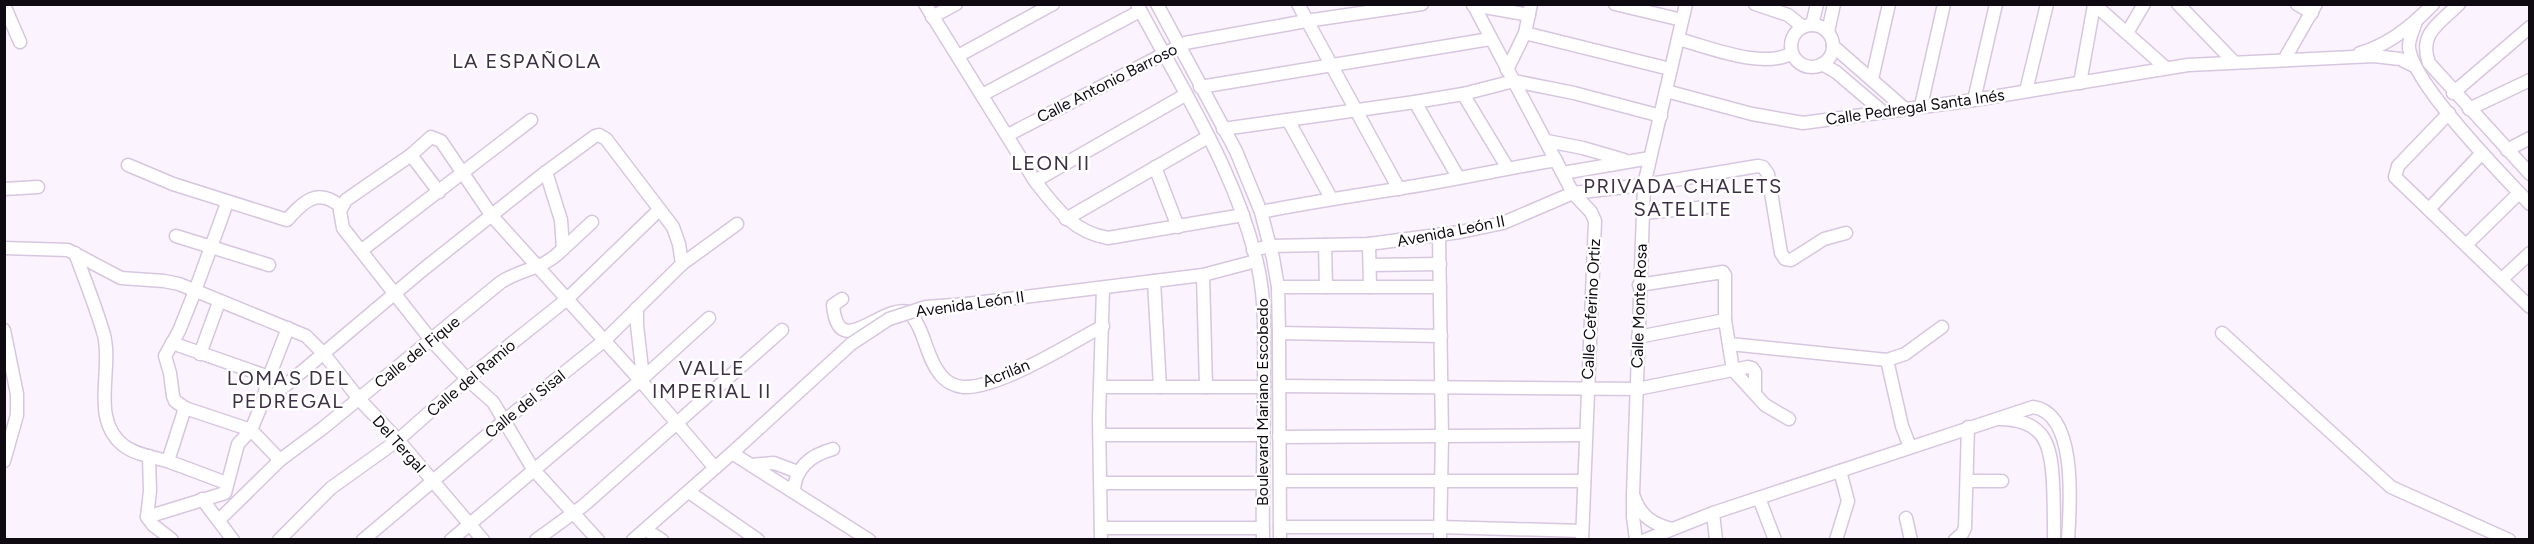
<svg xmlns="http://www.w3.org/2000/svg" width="2534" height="544" font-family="Figtree,sans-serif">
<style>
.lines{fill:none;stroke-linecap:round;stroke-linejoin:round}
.minor-casing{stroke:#d7c6df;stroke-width:15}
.minor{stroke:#fff;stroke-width:12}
.minor-bridge-casing{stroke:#d7c6df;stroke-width:15;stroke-linecap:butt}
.minor-bridge{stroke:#fff;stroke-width:12}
.labels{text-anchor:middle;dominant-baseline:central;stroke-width:5;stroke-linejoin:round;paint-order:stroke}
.street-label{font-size:16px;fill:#0f0a12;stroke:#fff}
.quarter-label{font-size:20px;letter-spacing:1.5px;fill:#3d3044;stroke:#fff}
</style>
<rect width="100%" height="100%" fill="#fbf4ff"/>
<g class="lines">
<g class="minor-casing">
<g id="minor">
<path d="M 925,4 L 1035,181 C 1056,208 1073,232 1108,238 L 1243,215"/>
<path d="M 1137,4 C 1182,90 1239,175 1259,272 C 1266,308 1264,344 1264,381 C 1264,434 1262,487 1263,540"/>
<path d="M 1157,4 L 1236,151 L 1261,212 L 1273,258 L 1278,287 L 1279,333 L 1280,540"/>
<path d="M 1298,4 L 1399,189"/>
<path d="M 1473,4 L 1573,193 L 1591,212 L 1595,221 L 1582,540"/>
<path d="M 1615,4 L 1682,20"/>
<path d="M 1755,4 L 1788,15 L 1803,27"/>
<path d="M 2094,4 L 2166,68"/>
<path d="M 2178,4 L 2234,62"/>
<path d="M 2297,4 L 2312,13"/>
<path d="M 2459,4 C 2440,23 2418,33 2429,63 L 2530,174"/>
<path d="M 4,5 L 20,42"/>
<path d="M 1473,5 L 1529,15"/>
<path d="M 932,17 L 956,4"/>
<path d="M 2416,21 C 2414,29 2408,40 2409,48 C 2413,84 2502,175 2530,204"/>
<path d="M 1812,25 L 1817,4"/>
<circle cx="1812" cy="46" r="21"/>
<path d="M 1828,32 L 1834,4"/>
<path d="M 1525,33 L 1670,69"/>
<path d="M 2127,33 L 2144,4"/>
<path d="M 1678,39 C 1709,47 1763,70 1792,53"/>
<path d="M 1833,46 L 1904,108"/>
<path d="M 2360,53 C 2389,45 2413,25 2433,4"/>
<path d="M 958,56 L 1053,4"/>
<path d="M 2284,60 L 2316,4"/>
<path d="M 1822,64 L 1836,72 L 1883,112"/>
<path d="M 1507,70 L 1525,33 L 1531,4"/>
<path d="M 1872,79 L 1889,4"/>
<path d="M 2080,83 L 2094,5"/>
<path d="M 1200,87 L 1490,39"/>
<path d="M 1666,91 L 1752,114 L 1803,123 L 1974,100 L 2188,65 L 2374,56 L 2400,59 L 2414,66"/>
<path d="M 2026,91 L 2047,4"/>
<path d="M 2453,93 L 2530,27"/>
<path d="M 1463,94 L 1507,167"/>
<path d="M 982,95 L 1140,11"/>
<path d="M 1974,100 L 1996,4"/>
<path d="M 1415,102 L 1458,177"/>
<path d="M 1921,106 L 1944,4"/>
<path d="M 2469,109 L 2530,80"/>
<path d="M 2449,113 L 2398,166 L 2395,177 L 2530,307"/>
<path d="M 1288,120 L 1331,198"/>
<path d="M 1223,129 L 1415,102 L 1463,94 L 1514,81 L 1574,93 L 1661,116"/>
<path d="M 1008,135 L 1185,43 L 1306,21 L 1422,4"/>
<path d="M 1547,141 L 1583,148 L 1624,160"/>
<path d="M 2507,150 L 2530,138"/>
<path d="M 411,155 L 439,192"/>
<path d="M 128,165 L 173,184 L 287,220 C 304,201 318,187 341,207"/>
<path d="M 1155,167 L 1178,227"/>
<path d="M 1563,173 L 1650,158"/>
<path d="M 1035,181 L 1185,95"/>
<path d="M 4,189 L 38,187"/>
<path d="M 2429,209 L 2482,153"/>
<path d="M 1261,212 C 1306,203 1352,196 1397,189 C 1450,181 1503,169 1556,160"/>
<path d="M 1642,213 L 1708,207"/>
<path d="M 1066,219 L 1208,137"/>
<path d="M 1439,235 L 1442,436 L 1440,540"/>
<path d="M 176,236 L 269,265"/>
<path d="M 1369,244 L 1370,287"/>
<path d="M 2467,244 L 2519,193"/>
<path d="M 1325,245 L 1326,287"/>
<path d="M 4,248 L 68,250 L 121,278 L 164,281 L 179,284 L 306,336 L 324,354 L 359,399 L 398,440 L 483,540"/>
<path d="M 563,249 L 592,222"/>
<path d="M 362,250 L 531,120"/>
<path d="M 1253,250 L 1270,246 L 1369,244 L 1460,232 L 1503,223 L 1573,193 L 1644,185 L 1758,166 L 1763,167 L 1768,174 L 1781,253 L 1785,259 L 1791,260 L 1824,239 L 1846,233"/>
<path d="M 75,253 C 85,280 96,307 104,335 C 113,370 90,418 123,445 C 135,455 155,457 170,462 C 189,469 208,476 226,483"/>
<path d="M 1370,265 L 1440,264"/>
<path d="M 1203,275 L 1206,387"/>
<path d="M 2502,279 L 2530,253"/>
<path d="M 1154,281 L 1160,387"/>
<path d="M 1639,285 L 1723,272 L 1725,275 L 1725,320 L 1733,370 L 1765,405 L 1789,419"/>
<path d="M 1278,287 L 1440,287"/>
<path d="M 842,299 L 833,305 C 838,363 881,304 908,312 C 925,327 925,356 940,374 C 945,381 954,386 963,387 C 999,389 1071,343 1103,326"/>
<path d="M 967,304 L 1203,275 L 1256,261"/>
<path d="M 637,308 L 637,325 L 643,378"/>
<path d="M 4,330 L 17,394 L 17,415 L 4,461"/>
<path d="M 1279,333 L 1441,336"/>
<path d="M 2222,333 L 2391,487 L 2509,540"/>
<path d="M 1638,337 L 1725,320"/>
<path d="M 172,343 L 269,377"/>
<path d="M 1730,344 L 1887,360"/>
<path d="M 200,354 L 219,302"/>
<path d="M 1280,386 L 1637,389 L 1748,367 L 1752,368 L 1755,372 L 1755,394"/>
<path d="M 1101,387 L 1264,387"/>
<path d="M 261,406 L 269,377 L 288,328"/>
<path d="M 185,408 L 251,430 L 280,460"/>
<path d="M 2000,419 C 2045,420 2051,444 2053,483 C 2054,502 2054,521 2054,540"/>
<path d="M 1100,435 L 1263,435"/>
<path d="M 1279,437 L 1585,435"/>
<path d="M 1910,447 L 1902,426 L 1887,360 L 1905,354 L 1942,327"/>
<path d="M 732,453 L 869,540"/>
<path d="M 149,456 L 150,491 L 147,517 L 153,525 L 172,540"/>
<path d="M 168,461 L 185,408 L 175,401 L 173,396 L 170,373 L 165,356 L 179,331 L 195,291 L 227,203"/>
<path d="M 751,465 L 774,463 L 798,472"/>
<path d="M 1280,481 L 1584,481"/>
<path d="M 1967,481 L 2002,481"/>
<path d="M 1102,483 L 1263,483"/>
<path d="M 794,491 C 795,467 811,455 833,449"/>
<path d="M 689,492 L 758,540"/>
<path d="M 1634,497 C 1641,517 1653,524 1672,529"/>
<path d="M 1759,498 L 1775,540"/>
<path d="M 202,499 L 233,540"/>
<path d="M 1713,513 L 1716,540"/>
<path d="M 147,517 L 225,493 L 238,444 L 251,430 L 261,406 L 425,268 L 546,172 L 595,136 L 599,135 L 606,139 L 673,227 L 679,244 L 682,264"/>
<path d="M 1906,518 L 1911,540"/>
<path d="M 219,520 L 280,460 L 323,428 L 501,282 C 525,267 541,271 563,249 L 561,220 L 546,172"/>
<path d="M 1280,527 L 1440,527 L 1582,531"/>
<path d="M 1101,528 L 1263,528"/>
<path d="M 646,530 L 662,540"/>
<path d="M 279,540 L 331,488 L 398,440 L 467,379 L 566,300 L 659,210"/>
<path d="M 363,540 L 505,420 L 605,340 L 682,264 L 737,224"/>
<path d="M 451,540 L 643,378 L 709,318"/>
<path d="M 536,540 L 583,506 L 782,330"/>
<path d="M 598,540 L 533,469 L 493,402 L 467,379 L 431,340 L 343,228 L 340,211 L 346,200 L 411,155 L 431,137 L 441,141 L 492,216 L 640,380 L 715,468"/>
<path d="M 633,540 L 732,453 L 851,344"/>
<path d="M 1101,540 L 1099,418 L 1103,288"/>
<path d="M 1636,540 L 1633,517 L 1633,494 L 1644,185 L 1686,4"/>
<path d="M 1645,540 L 1713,513 L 2033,407 C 2078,413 2070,507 2068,540"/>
<path d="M 1836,540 L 1848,501 L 1840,471"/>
<path d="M 1955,540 L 1962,534 L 1965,528 L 1968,427"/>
</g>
</g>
<use href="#minor" class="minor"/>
<g class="minor-bridge-casing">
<path id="minor-bridge" d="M 851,344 L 889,319 L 926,307 L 967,304"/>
</g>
<use href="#minor-bridge" class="minor-bridge"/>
</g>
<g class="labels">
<g class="street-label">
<text transform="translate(1107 83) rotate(-27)">Calle Antonio Barroso</text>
<text transform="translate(1915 107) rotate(-8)">Calle Pedregal Santa Inés</text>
<text transform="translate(1451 231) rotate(-11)">Avenida León II</text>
<text transform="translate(970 304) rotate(-8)">Avenida León II</text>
<text transform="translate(1639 306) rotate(-88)">Calle Monte Rosa</text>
<text transform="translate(1591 309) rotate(-87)">Calle Ceferino Ortiz</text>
<text transform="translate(417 352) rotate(-39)">Calle del Fique</text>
<text transform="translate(1006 373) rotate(-22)">Acrilán</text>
<text transform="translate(471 378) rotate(-40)">Calle del Ramio</text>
<text transform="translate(1262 402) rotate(-90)">Boulevard Mariano Escobedo</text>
<text transform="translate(525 404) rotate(-39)">Calle del Sisal</text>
<text transform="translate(399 444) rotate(48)">Del Tergal</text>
</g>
<g class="quarter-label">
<text x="527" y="61">LA ESPAÑOLA</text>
<text x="1051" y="163">LEON II</text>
<text x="1683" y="186">PRIVADA CHALETS<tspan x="1683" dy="23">SATELITE</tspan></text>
<text x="712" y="368">VALLE<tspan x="712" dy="23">IMPERIAL II</tspan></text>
<text x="288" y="378">LOMAS DEL<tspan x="288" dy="23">PEDREGAL</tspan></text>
</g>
</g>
<rect width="2534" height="544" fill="none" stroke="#0f0a12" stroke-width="12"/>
</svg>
